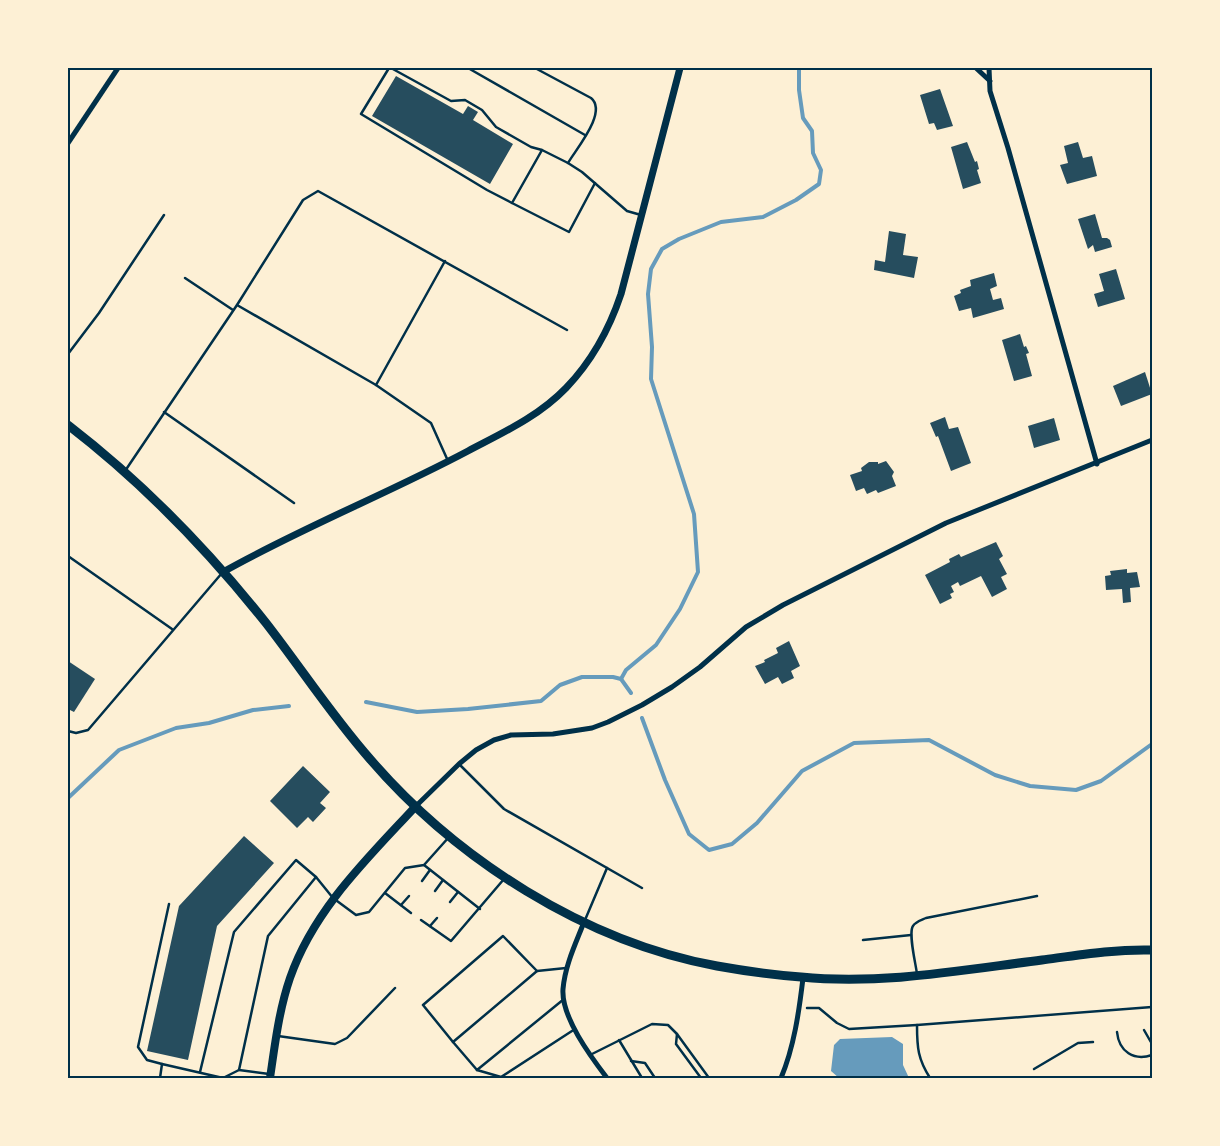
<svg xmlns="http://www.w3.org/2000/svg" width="1220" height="1146" font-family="'PT Sans',sans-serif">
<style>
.water{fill:#669bbc}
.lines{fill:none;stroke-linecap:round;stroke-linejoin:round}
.stream{stroke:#669bbc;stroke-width:4}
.building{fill:#264d5e}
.path{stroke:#003049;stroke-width:2.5}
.service{stroke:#003049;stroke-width:2.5}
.minor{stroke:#003049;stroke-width:5}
.tertiary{stroke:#003049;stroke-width:7}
.secondary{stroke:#003049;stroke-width:8}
.primary{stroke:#003049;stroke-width:9}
.neatline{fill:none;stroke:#003049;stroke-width:2}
</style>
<rect width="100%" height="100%" fill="#fdf0d5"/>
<path class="water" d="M 892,1037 L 903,1044 L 903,1065 L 909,1078 L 839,1078 L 831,1071 L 834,1045 L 840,1039 Z"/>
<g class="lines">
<g class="stream">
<path d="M 621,679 L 626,670 L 656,645 L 680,609 L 698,572 L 694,514 L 651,379 L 652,347 L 648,294 L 651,269 L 662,249 L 679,239 L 721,222 L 763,217 L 796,200 L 819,184 L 821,170 L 813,153 L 812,131 L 803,118 L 799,90 L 799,68"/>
<path d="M 366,702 L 417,712 L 468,709 L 541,701 L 560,685 L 582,677 L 613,677 L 621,679 L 631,693"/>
<path d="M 642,718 L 665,780 L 689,834 L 709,850 L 732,844 L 757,823 L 802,771 L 854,743 L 929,740 L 995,775 L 1030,786 L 1076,790 L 1101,781 L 1152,744"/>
<path d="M 68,798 L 119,750 L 176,728 L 209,723 L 253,710 L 289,706"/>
</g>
</g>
<g class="building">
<path d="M 396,76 L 463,114 L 468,106 L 478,112 L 473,120 L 513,144 L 490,184 L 372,116 Z"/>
<path d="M 940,89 L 953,126 L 937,130 L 934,123 L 929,124 L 920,95 Z"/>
<path d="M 967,142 L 975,162 L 977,161 L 979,169 L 977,170 L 981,183 L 963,189 L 951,147 Z"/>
<path d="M 1078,142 L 1083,158 L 1092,156 L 1097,176 L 1067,184 L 1060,165 L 1068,163 L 1064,146 Z"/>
<path d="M 1095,214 L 1102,238 L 1107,238 L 1110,240 L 1112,247 L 1095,252 L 1093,245 L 1088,249 L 1078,219 Z"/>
<path d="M 889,231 L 906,234 L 903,255 L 918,257 L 914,278 L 874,270 L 875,260 L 885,262 Z"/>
<path d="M 1116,269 L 1125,299 L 1098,307 L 1094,294 L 1104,291 L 1099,274 Z"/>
<path d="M 994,273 L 997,286 L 990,289 L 993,300 L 1001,298 L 1004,309 L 973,318 L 971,308 L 959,311 L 954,296 L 961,293 L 960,290 L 971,286 L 970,280 Z"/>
<path d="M 1020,334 L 1024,347 L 1026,346 L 1029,353 L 1026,354 L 1032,376 L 1014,381 L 1002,340 Z"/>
<path d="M 1145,372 L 1152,394 L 1121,406 L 1113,386 Z"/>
<path d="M 945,417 L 949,429 L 958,427 L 971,463 L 951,471 L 938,436 L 936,437 L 930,423 Z"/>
<path d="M 1054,418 L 1060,440 L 1034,448 L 1028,426 Z"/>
<path d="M 886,461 L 894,472 L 892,476 L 896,486 L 878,493 L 876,490 L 867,494 L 864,488 L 856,491 L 850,475 L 862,471 L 861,468 L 869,462 L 878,462 L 878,464 Z"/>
<path d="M 996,542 L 1003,556 L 999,559 L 1007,574 L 1001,577 L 1007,589 L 992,597 L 981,576 L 960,586 L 958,582 L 951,586 L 954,592 L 950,594 L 952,598 L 940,604 L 925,575 L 950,562 L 949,559 L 959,554 L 961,557 Z"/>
<path d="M 1127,569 L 1127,573 L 1137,572 L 1140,587 L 1130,588 L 1131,602 L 1123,603 L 1122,589 L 1106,590 L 1105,576 L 1111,575 L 1110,571 Z"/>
<path d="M 789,641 L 800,666 L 791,671 L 794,678 L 782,684 L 778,677 L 765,684 L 755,666 L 765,662 L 764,660 L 778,653 L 776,648 Z"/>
<path d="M 68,661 L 95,679 L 74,712 L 68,709 Z"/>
<path d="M 303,766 L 330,792 L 320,803 L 326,808 L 313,822 L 308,817 L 297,828 L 270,801 Z"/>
<path d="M 244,836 L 274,863 L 217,926 L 188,1060 L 147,1051 L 179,906 Z"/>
</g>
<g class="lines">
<g class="path">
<path d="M 807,1008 L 819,1008 L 837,1023 L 849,1029 L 917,1025 L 1152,1007"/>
<path d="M 917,1025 C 917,1048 918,1059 930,1078"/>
<path d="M 1034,1069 L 1078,1043 L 1093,1042"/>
</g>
<g class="service">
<path d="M 389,68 L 361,114 L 487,190 L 512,203"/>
<path d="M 391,68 L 451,101 L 465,100 L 482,110 L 496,127 L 531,147 L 542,150 L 568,163 L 582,172 L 627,211 L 641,215"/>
<path d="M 468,68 L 585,135"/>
<path d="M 535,68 L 591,98 C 608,112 576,149 568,163"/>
<path d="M 542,150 L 512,203 L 569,232 L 595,183"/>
<path d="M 185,278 L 233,310"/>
<path d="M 237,305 L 376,385 L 445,261"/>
<path d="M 68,354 L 99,313 L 164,215"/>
<path d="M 376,385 L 431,423 L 448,461"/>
<path d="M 164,412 L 294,503"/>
<path d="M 125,471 L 237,305 L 303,200 L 318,191 L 567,330"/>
<path d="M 68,556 L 172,629"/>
<path d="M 68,731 L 76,733 L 88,730 L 222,573"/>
<path d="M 460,765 L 504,809 L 642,888"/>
<path d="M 424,865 L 480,909"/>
<path d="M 422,881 L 430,870"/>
<path d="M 435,891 L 443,880"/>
<path d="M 385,893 L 411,913"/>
<path d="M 450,902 L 458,892"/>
<path d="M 401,905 L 409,896"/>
<path d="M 421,920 L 451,941 L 504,879"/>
<path d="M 585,920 L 607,868"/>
<path d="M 430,926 L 437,918"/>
<path d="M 863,940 L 911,935"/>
<path d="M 917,974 C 916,965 908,933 913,926 C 915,922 922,920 926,918 L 1037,896"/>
<path d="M 564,999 L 477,1070 L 453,1042 L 537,971 L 566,968"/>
<path d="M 1144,1030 L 1152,1044"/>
<path d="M 1117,1032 C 1119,1052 1134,1061 1152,1055"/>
<path d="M 677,1034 L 676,1044 L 701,1078"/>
<path d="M 278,1036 L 335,1044 L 347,1038 L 395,988"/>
<path d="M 619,1040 L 642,1078"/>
<path d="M 453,1042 L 423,1005 L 503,936 L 537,971"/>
<path d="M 592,1054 L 652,1024 L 668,1025 L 677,1034 L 709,1078"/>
<path d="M 631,1061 L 645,1063 L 655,1078"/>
<path d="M 162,1064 L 147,1060 L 138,1047 L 169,904"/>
<path d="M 477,1070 L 501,1077 L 575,1029"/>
<path d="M 200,1072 L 234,932 L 296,860 L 316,877"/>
<path d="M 269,1074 L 239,1070 L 268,936 L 316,877 L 333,898 L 356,915 L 369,912 L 405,868 L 424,865 L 449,837"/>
<path d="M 160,1078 L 162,1064 L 223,1078 L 239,1070"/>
</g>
<g class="minor">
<path d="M 976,68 L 990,81"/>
<path d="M 989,68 L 990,91 L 1008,148 L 1097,464"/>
<path d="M 68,143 L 118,68"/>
<path d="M 416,806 L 459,764 L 476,750 L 494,740 L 511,735 L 553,734 L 592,728 L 608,722 L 642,705 L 672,687 L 700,667 L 746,627 L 783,605 L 946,523 L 1152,440"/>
<path d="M 584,922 C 576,943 565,965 563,989 C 561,1017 591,1057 607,1078"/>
<path d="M 781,1078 C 794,1047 799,1012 803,978"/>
</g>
<path class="tertiary" d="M 223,572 C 303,527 387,494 468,451 C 502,433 538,417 566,388 C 592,361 609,330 621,294 L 680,68"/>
<path class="secondary" d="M 270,1078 C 275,1044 279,1010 290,978 C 314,909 368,858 416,806"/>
<path class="primary" d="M 68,425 C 142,482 208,550 266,623 C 301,668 332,716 370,759 C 456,859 585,942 717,966 C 745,971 773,975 801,977 C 882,985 962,970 1042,960 C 1079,955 1115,949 1152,950"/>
</g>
<rect width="1220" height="1146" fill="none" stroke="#fdf0d5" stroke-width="138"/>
<rect x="69" y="69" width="1082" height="1008" class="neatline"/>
</svg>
